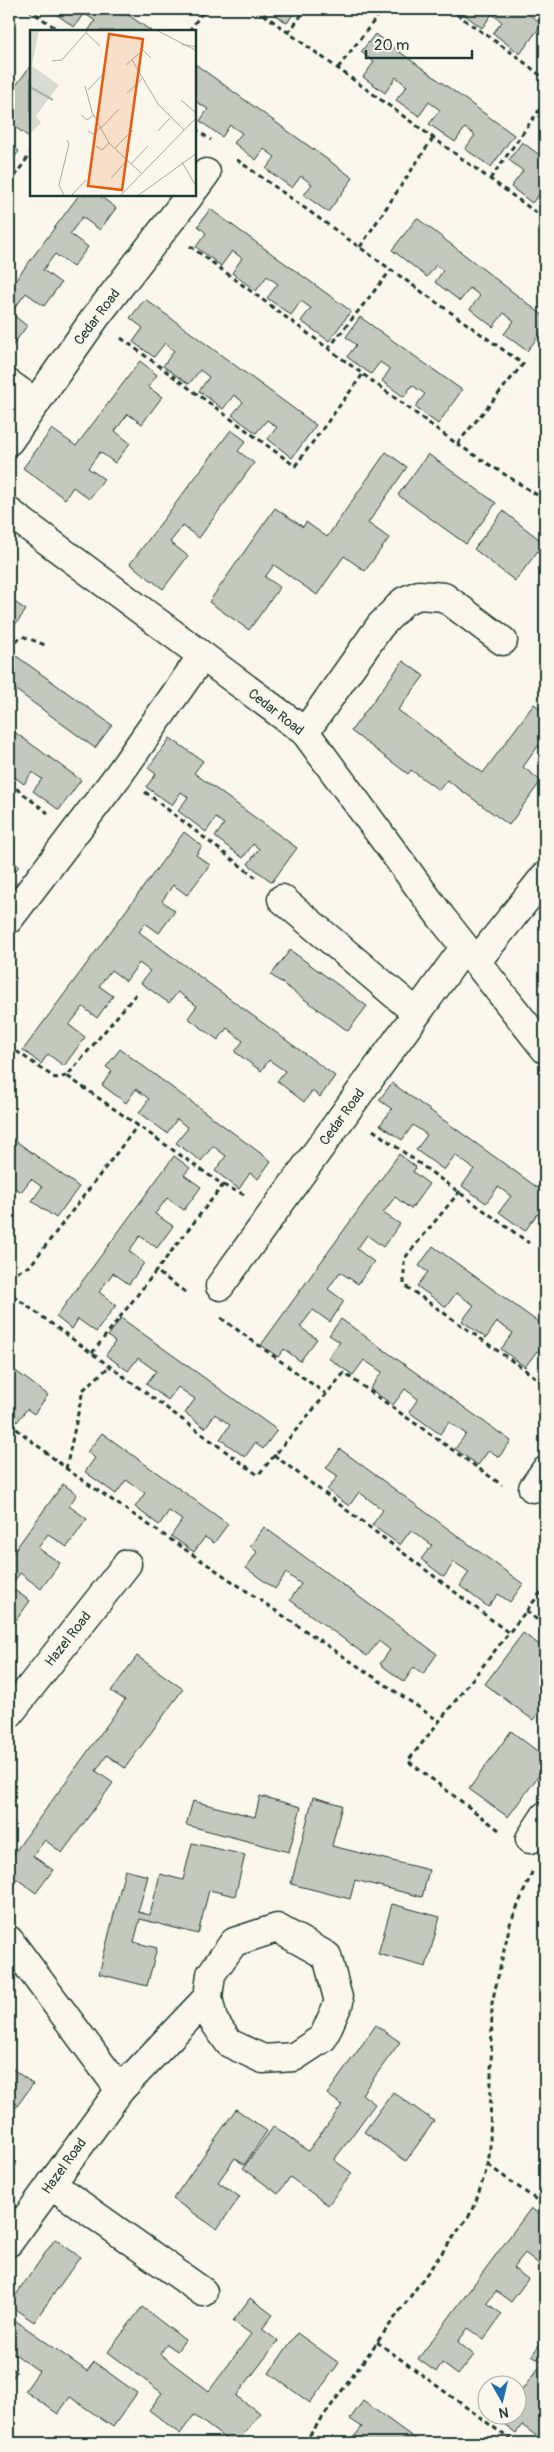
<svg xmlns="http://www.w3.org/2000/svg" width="554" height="2452" font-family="Pangolin,sans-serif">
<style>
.building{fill:#c4c9be;stroke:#1f3d34}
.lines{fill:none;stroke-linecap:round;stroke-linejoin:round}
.minor-casing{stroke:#1f3d34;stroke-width:31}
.path{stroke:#1f3d34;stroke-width:3;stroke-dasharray:5 4;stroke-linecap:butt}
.minor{stroke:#fbf7ec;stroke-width:28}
.labels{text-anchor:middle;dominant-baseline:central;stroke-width:4.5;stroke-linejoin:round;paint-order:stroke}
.street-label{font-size:14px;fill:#1f3d34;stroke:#fbf7ec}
.inset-river{fill:none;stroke:#adb4aa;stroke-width:2.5}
.inset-road{fill:none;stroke:#a3ada2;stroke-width:1}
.view{fill:#e8590c;fill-opacity:0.15;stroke:#e8590c;stroke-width:2.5}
.inset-edge{fill:none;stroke:#1f3d34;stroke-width:2.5}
</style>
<rect width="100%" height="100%" fill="#fbf7ec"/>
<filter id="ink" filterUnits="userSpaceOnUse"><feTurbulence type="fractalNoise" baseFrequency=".02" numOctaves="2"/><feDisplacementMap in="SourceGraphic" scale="10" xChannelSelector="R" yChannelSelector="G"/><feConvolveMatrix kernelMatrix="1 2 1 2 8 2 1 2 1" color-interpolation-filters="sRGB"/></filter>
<g filter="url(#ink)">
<g class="building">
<path d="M 49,9 L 120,9 L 151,31 L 88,31 L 95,21 L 84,13 L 74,27 Z"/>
<path d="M 268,9 L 297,9 L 287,23 Z"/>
<path d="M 457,9 L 522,9 L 542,24 L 520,54 L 493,33 L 502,22 L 492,14 L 482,28 Z"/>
<path d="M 375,34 L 514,135 L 491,167 L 465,149 L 475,135 L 465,128 L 455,142 L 429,124 L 440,110 L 429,102 L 419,116 L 396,100 L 407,86 L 396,77 L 385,93 L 363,77 L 374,62 L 361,52 Z"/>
<path d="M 195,64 L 353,178 L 328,212 L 304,195 L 312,184 L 301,176 L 292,188 L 266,169 L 275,157 L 264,149 L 256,160 L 234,143 L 242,133 L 230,125 L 222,137 L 200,121 L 208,109 L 195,101 Z"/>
<path d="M 31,65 L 31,133 L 29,137 L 12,125 L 9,130 L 9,95 Z"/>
<path d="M 522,142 L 545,159 L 545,187 L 532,203 L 511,187 L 523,171 L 509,160 Z"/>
<path d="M 9,143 L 19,151 L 9,165 Z"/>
<path d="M 79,195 L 99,195 L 116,208 L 100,230 L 82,217 L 70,234 L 88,247 L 73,267 L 55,254 L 43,270 L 61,283 L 44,306 L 26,293 L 11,313 L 27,326 L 9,350 L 9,289 Z"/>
<path d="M 210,209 L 351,311 L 329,341 L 301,321 L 311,308 L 301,301 L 291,315 L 267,298 L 278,284 L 267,276 L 256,291 L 232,273 L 242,258 L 232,251 L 221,266 L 196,247 L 206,233 L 198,226 Z"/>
<path d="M 417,218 L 545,317 L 545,328 L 527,351 L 504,334 L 514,321 L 504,313 L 493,327 L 470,309 L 480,296 L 470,288 L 460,301 L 435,282 L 443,271 L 436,265 L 427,277 L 392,250 Z"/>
<path d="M 145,299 L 316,425 L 292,458 L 268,439 L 277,427 L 267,420 L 256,433 L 232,415 L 243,402 L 234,395 L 223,409 L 199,391 L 209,377 L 200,370 L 189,384 L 163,366 L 174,351 L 165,343 L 154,357 L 133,342 L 143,328 L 130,318 Z"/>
<path d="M 360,317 L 462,390 L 438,424 L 415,407 L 425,394 L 412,385 L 404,397 L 382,381 L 390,369 L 380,362 L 371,374 L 347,357 L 356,345 L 346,337 Z"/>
<path d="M 140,361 L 157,375 L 148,387 L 162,397 L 142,424 L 128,414 L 115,431 L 130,443 L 115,463 L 100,452 L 88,468 L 104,479 L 89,499 L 73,487 L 65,499 L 23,468 L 52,429 L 76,446 Z"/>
<path d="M 231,430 L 246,441 L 238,451 L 254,463 L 199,538 L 183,526 L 170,542 L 188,556 L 163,589 L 130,564 Z"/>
<path d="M 386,452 L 407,467 L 368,523 L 389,538 L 365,571 L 344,556 L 317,595 L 274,565 L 265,577 L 280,587 L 249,630 L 209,602 L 275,508 L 303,527 L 306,522 L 327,537 Z"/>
<path d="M 428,454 L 496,503 L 466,544 L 398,495 Z"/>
<path d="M 503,511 L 544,543 L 515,581 L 474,549 Z"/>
<path d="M 9,598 L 26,610 L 12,629 L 9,626 Z"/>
<path d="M 15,655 L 112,725 L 95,748 L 9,685 L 9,663 Z"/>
<path d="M 403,661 L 424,676 L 398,710 L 483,773 L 534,704 L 545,712 L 545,751 L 538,746 L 523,767 L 541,781 L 509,825 L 447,780 L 439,790 L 411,770 L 408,774 L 351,731 Z"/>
<path d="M 9,728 L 81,780 L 59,810 L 33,791 L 42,779 L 32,772 L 24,784 L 9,773 Z"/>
<path d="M 170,738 L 203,761 L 194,773 L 297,848 L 272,882 L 248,864 L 259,849 L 253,844 L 243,858 L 215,837 L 224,824 L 216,818 L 206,832 L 178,811 L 188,797 L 181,792 L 172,805 L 146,787 L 156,774 L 148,768 Z"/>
<path d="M 184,832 L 202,846 L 196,855 L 210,865 L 187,895 L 173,885 L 162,901 L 175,911 L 159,933 L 145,923 L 139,932 L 335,1076 L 320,1097 L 312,1091 L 304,1102 L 277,1081 L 285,1071 L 269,1060 L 261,1071 L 235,1052 L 243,1041 L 227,1028 L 218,1040 L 188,1018 L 197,1006 L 178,992 L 169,1003 L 141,983 L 150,971 L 139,963 L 126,981 L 111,970 L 99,986 L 113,996 L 97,1018 L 83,1007 L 69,1025 L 85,1037 L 64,1066 L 48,1054 L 41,1064 L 23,1050 Z"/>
<path d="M 9,858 L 19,866 L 9,880 Z"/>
<path d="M 290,950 L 367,1006 L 348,1031 L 271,975 Z"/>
<path d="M 120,1049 L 271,1161 L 258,1179 L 250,1173 L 239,1189 L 215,1171 L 226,1156 L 213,1146 L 201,1161 L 176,1143 L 188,1128 L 177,1119 L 167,1133 L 139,1113 L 149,1099 L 136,1089 L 126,1103 L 102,1085 L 112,1071 L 106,1067 Z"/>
<path d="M 392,1083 L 545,1193 L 545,1220 L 537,1214 L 525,1231 L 499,1212 L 511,1196 L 498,1187 L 486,1203 L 462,1186 L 474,1169 L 455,1155 L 444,1170 L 416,1150 L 427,1135 L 413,1125 L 402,1140 L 380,1125 L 392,1109 L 379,1100 Z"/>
<path d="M 9,1136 L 79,1187 L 56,1218 L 32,1201 L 42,1187 L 31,1179 L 21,1192 L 9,1183 Z"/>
<path d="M 399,1154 L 416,1167 L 413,1172 L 429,1184 L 411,1209 L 395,1197 L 383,1213 L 400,1224 L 383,1247 L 367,1235 L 357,1249 L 374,1262 L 358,1284 L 340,1272 L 328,1289 L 344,1301 L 330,1322 L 313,1310 L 300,1327 L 317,1339 L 300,1361 L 284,1349 L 278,1357 L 261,1345 Z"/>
<path d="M 174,1156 L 190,1168 L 184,1175 L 201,1187 L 184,1210 L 167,1198 L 155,1214 L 173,1226 L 157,1248 L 140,1236 L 129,1251 L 144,1263 L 129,1284 L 113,1273 L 99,1292 L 116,1305 L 96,1332 L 78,1319 L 72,1329 L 56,1317 Z"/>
<path d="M 433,1246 L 545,1327 L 545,1357 L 537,1351 L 525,1367 L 501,1349 L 513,1333 L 497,1322 L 486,1338 L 462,1321 L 474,1305 L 456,1293 L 446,1307 L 417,1286 L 428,1272 L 419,1266 Z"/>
<path d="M 121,1318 L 277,1430 L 263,1449 L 255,1443 L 245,1457 L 220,1439 L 230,1425 L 215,1414 L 205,1428 L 185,1413 L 195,1399 L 178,1387 L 168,1400 L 146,1384 L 156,1371 L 138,1358 L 128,1371 L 106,1355 L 115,1342 L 108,1336 Z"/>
<path d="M 341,1319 L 511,1441 L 499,1457 L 489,1450 L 478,1465 L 455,1449 L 466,1434 L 449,1422 L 440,1434 L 409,1412 L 418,1399 L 405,1389 L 393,1405 L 370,1389 L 382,1372 L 364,1360 L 353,1375 L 328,1358 L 340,1342 L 329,1335 Z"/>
<path d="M 9,1366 L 48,1395 L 34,1414 L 27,1409 L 17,1422 L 9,1416 Z"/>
<path d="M 545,1368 L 545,1378 L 540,1375 Z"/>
<path d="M 102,1433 L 228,1524 L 214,1543 L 205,1537 L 194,1552 L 171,1536 L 182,1520 L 169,1511 L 159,1525 L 135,1507 L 145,1493 L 126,1480 L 116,1494 L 85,1472 L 95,1458 L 87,1452 Z"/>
<path d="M 340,1449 L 523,1584 L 510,1602 L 498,1594 L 488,1607 L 460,1586 L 469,1572 L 454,1562 L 444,1577 L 421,1559 L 432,1545 L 411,1530 L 400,1545 L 372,1525 L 383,1510 L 359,1492 L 349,1506 L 327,1490 L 338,1476 L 326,1468 Z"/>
<path d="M 63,1484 L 77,1494 L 69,1506 L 87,1519 L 67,1547 L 48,1534 L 38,1548 L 60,1563 L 41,1589 L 20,1573 L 10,1587 L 30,1601 L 14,1623 L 9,1620 L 9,1558 Z"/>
<path d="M 264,1527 L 437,1654 L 423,1674 L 414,1667 L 404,1682 L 380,1664 L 390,1650 L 379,1641 L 367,1656 L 290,1600 L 301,1584 L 286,1573 L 275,1589 L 246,1568 L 257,1552 L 250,1546 Z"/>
<path d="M 523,1633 L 545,1649 L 545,1704 L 533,1720 L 485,1684 Z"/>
<path d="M 137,1656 L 183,1689 L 125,1768 L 107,1755 L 96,1771 L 113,1783 L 62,1853 L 45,1840 L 33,1856 L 53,1870 L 36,1893 L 17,1879 L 10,1888 L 9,1860 L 125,1700 L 111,1691 Z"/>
<path d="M 511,1731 L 545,1757 L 545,1767 L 508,1817 L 469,1789 Z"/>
<path d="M 260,1796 L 301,1807 L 289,1852 L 186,1825 L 193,1801 L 255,1817 Z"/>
<path d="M 313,1797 L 342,1805 L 332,1846 L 429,1870 L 422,1897 L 355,1880 L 350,1899 L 291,1884 Z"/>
<path d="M 192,1843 L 245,1855 L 235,1896 L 209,1890 L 198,1934 L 140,1919 L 134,1942 L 157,1948 L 147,1986 L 99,1974 L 125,1870 L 148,1876 L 138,1912 L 150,1915 L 160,1874 L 183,1880 Z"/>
<path d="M 392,1904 L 440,1917 L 426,1967 L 378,1954 Z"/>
<path d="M 376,2025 L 400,2042 L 362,2094 L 375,2104 L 334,2160 L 352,2173 L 328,2205 L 290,2177 L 278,2194 L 243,2168 L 274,2126 L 308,2151 L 342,2105 L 327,2094 Z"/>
<path d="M 9,2066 L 33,2084 L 9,2117 Z"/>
<path d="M 393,2092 L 434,2121 L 406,2161 L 364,2132 Z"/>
<path d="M 236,2109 L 267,2131 L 244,2165 L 235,2158 L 218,2182 L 240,2197 L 217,2229 L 173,2199 Z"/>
<path d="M 531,2208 L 545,2219 L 543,2229 L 545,2231 L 545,2255 L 539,2264 L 525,2253 L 513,2268 L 528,2279 L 511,2302 L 496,2291 L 487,2303 L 502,2314 L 484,2339 L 468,2328 L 458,2342 L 474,2355 L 458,2375 L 442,2363 L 436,2372 L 418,2359 Z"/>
<path d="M 55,2239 L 80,2257 L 34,2322 L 9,2305 Z"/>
<path d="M 250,2298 L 273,2315 L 262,2329 L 278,2341 L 236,2396 L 260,2413 L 237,2443 L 231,2443 L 194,2415 L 180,2434 L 149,2410 L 162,2393 L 108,2352 L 142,2307 L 185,2340 L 177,2351 L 167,2344 L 160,2354 L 209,2391 L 251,2334 L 233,2321 Z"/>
<path d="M 9,2316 L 87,2371 L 94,2362 L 137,2393 L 113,2427 L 70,2397 L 58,2414 L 25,2391 L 39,2371 L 9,2350 Z"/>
<path d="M 297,2333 L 339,2363 L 310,2403 L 269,2373 Z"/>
<path d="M 545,2337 L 545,2393 L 539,2402 L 545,2407 L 545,2429 L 539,2438 L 522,2425 L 516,2433 L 500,2421 L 505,2414 L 516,2414 L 516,2398 L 543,2362 L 532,2355 Z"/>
<path d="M 9,2366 L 17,2372 L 9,2382 Z"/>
<path d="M 363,2401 L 421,2443 L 349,2443 L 362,2427 L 350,2419 Z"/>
</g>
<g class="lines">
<g class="minor-casing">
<g id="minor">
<path d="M 195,188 L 206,173"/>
<path d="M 9,384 L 36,403"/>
<path d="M 9,441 L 95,318 L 190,195"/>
<path d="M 9,512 L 305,732 L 441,917 L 545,1049"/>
<path d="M 305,732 L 380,626 L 404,601 L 419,595 L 444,597 L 503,641"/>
<path d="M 282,899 L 417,1013"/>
<path d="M 9,919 L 120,773 L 202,656"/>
<path d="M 476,962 L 545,876"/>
<path d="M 220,1286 L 464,948"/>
<path d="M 533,1488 L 545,1471"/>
<path d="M 9,1714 L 127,1564"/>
<path d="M 530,1839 L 545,1816"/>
<path d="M 277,1928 L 327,1956 L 339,2002 L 323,2038 L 294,2057 L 263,2059 L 229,2043 L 213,2020 L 208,1997 L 211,1974 L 234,1942 Z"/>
<path d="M 9,1940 L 120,2090"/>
<path d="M 51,2184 L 203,2292"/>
<path d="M 9,2242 L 120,2090 L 208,1997"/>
</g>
</g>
<g class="path">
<path d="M 28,9 L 60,31"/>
<path d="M 256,9 L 545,219"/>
<path d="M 449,9 L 515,55 L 545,79"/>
<path d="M 189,31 L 205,9"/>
<path d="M 288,33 L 306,9"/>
<path d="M 338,68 L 383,9"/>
<path d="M 195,129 L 211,140"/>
<path d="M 490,179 L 545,102"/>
<path d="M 9,184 L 31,153"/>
<path d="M 190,246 L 457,444 L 523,364 L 236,159"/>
<path d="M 360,247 L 433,138"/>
<path d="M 121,338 L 295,466 L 363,374"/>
<path d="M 328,349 L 391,270"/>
<path d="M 457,444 L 545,500"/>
<path d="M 9,647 L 22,636 L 45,645"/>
<path d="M 9,783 L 48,813"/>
<path d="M 145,792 L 259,880"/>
<path d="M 136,994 L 67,1076 L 223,1185 L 156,1271"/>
<path d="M 9,1046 L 55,1078 L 67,1076"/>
<path d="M 373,1130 L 529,1243"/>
<path d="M 223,1185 L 245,1195"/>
<path d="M 460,1191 L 404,1259 L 404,1285 L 545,1384"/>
<path d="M 9,1275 L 30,1266 L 138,1125"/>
<path d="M 9,1288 L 11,1294 L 258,1475 L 344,1373 L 502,1485"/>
<path d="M 221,1318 L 326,1394"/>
<path d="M 92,1353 L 156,1271 L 188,1294"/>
<path d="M 9,1423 L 72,1473 L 439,1721"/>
<path d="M 274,1455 L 509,1633"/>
<path d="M 66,1469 L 83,1390 L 110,1366"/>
<path d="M 526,1611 L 545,1626"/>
<path d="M 499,1830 L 408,1761 L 545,1587"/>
<path d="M 488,2165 L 545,2206"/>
<path d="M 377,2342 L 515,2443"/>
<path d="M 304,2443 L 473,2210 L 488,2165 L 490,2148 L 492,2003 L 510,1924 L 533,1870"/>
</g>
<use href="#minor" class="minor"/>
</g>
</g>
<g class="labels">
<g class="street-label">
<text transform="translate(97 317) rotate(-53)">Cedar Road</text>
<text transform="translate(276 712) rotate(38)">Cedar Road</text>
<text transform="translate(342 1117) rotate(-54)">Cedar Road</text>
<text transform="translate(68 1639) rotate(-52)">Hazel Road</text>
<text transform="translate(64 2166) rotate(-54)">Hazel Road</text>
</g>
</g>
<g transform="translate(30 30)">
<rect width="166" height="166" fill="#fbf7ec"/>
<path d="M 0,0 L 9,0 L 2,36 L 29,55 L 6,86 L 11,93 L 0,104 Z" fill="#dbdcd1"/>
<path class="inset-river" d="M 0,57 L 23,70"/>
<path class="inset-road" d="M 126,0 L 167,21M 56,3 L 70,16M 151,14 L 167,17M 102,30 L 128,74 L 154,100M 22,31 L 32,30 L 58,0M 96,35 L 113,20 L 121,28M 55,56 L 62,82 L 79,113 L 111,143M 58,60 L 75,42M 97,63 L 112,49M 151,70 L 167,84M 51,85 L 57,90 L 64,85M 71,98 L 89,79M 58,101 L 63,104 L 71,97M 128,101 L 140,88M 66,116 L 72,120 L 79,113M 85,118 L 103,100M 152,132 L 167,158M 101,134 L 118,116M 81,148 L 97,131M 35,167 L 29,155 L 39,114 L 37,110M 40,167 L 56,150M 89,167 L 167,87M 106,167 L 167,123"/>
<path class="view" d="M 79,4 L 113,9 L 92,160 L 58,156 Z"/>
<rect width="166" height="166" class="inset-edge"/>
</g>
<rect width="554" height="2452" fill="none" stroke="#fbf7ec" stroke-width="30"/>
<rect x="15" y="15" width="524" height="2422" fill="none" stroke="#1f3d34" stroke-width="2" filter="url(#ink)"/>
<g transform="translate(502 2400) rotate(172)"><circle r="24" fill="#fbf7ec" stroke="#a3ada2"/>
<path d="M0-4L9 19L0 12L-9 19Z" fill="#1f6fb2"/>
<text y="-8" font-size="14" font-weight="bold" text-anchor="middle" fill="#1f3d34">N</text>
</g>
<path d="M366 50v8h106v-8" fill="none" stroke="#1f3d34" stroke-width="2.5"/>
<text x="374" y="50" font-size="15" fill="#1f3d34" stroke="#fbf7ec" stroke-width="4" paint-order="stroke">20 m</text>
</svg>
